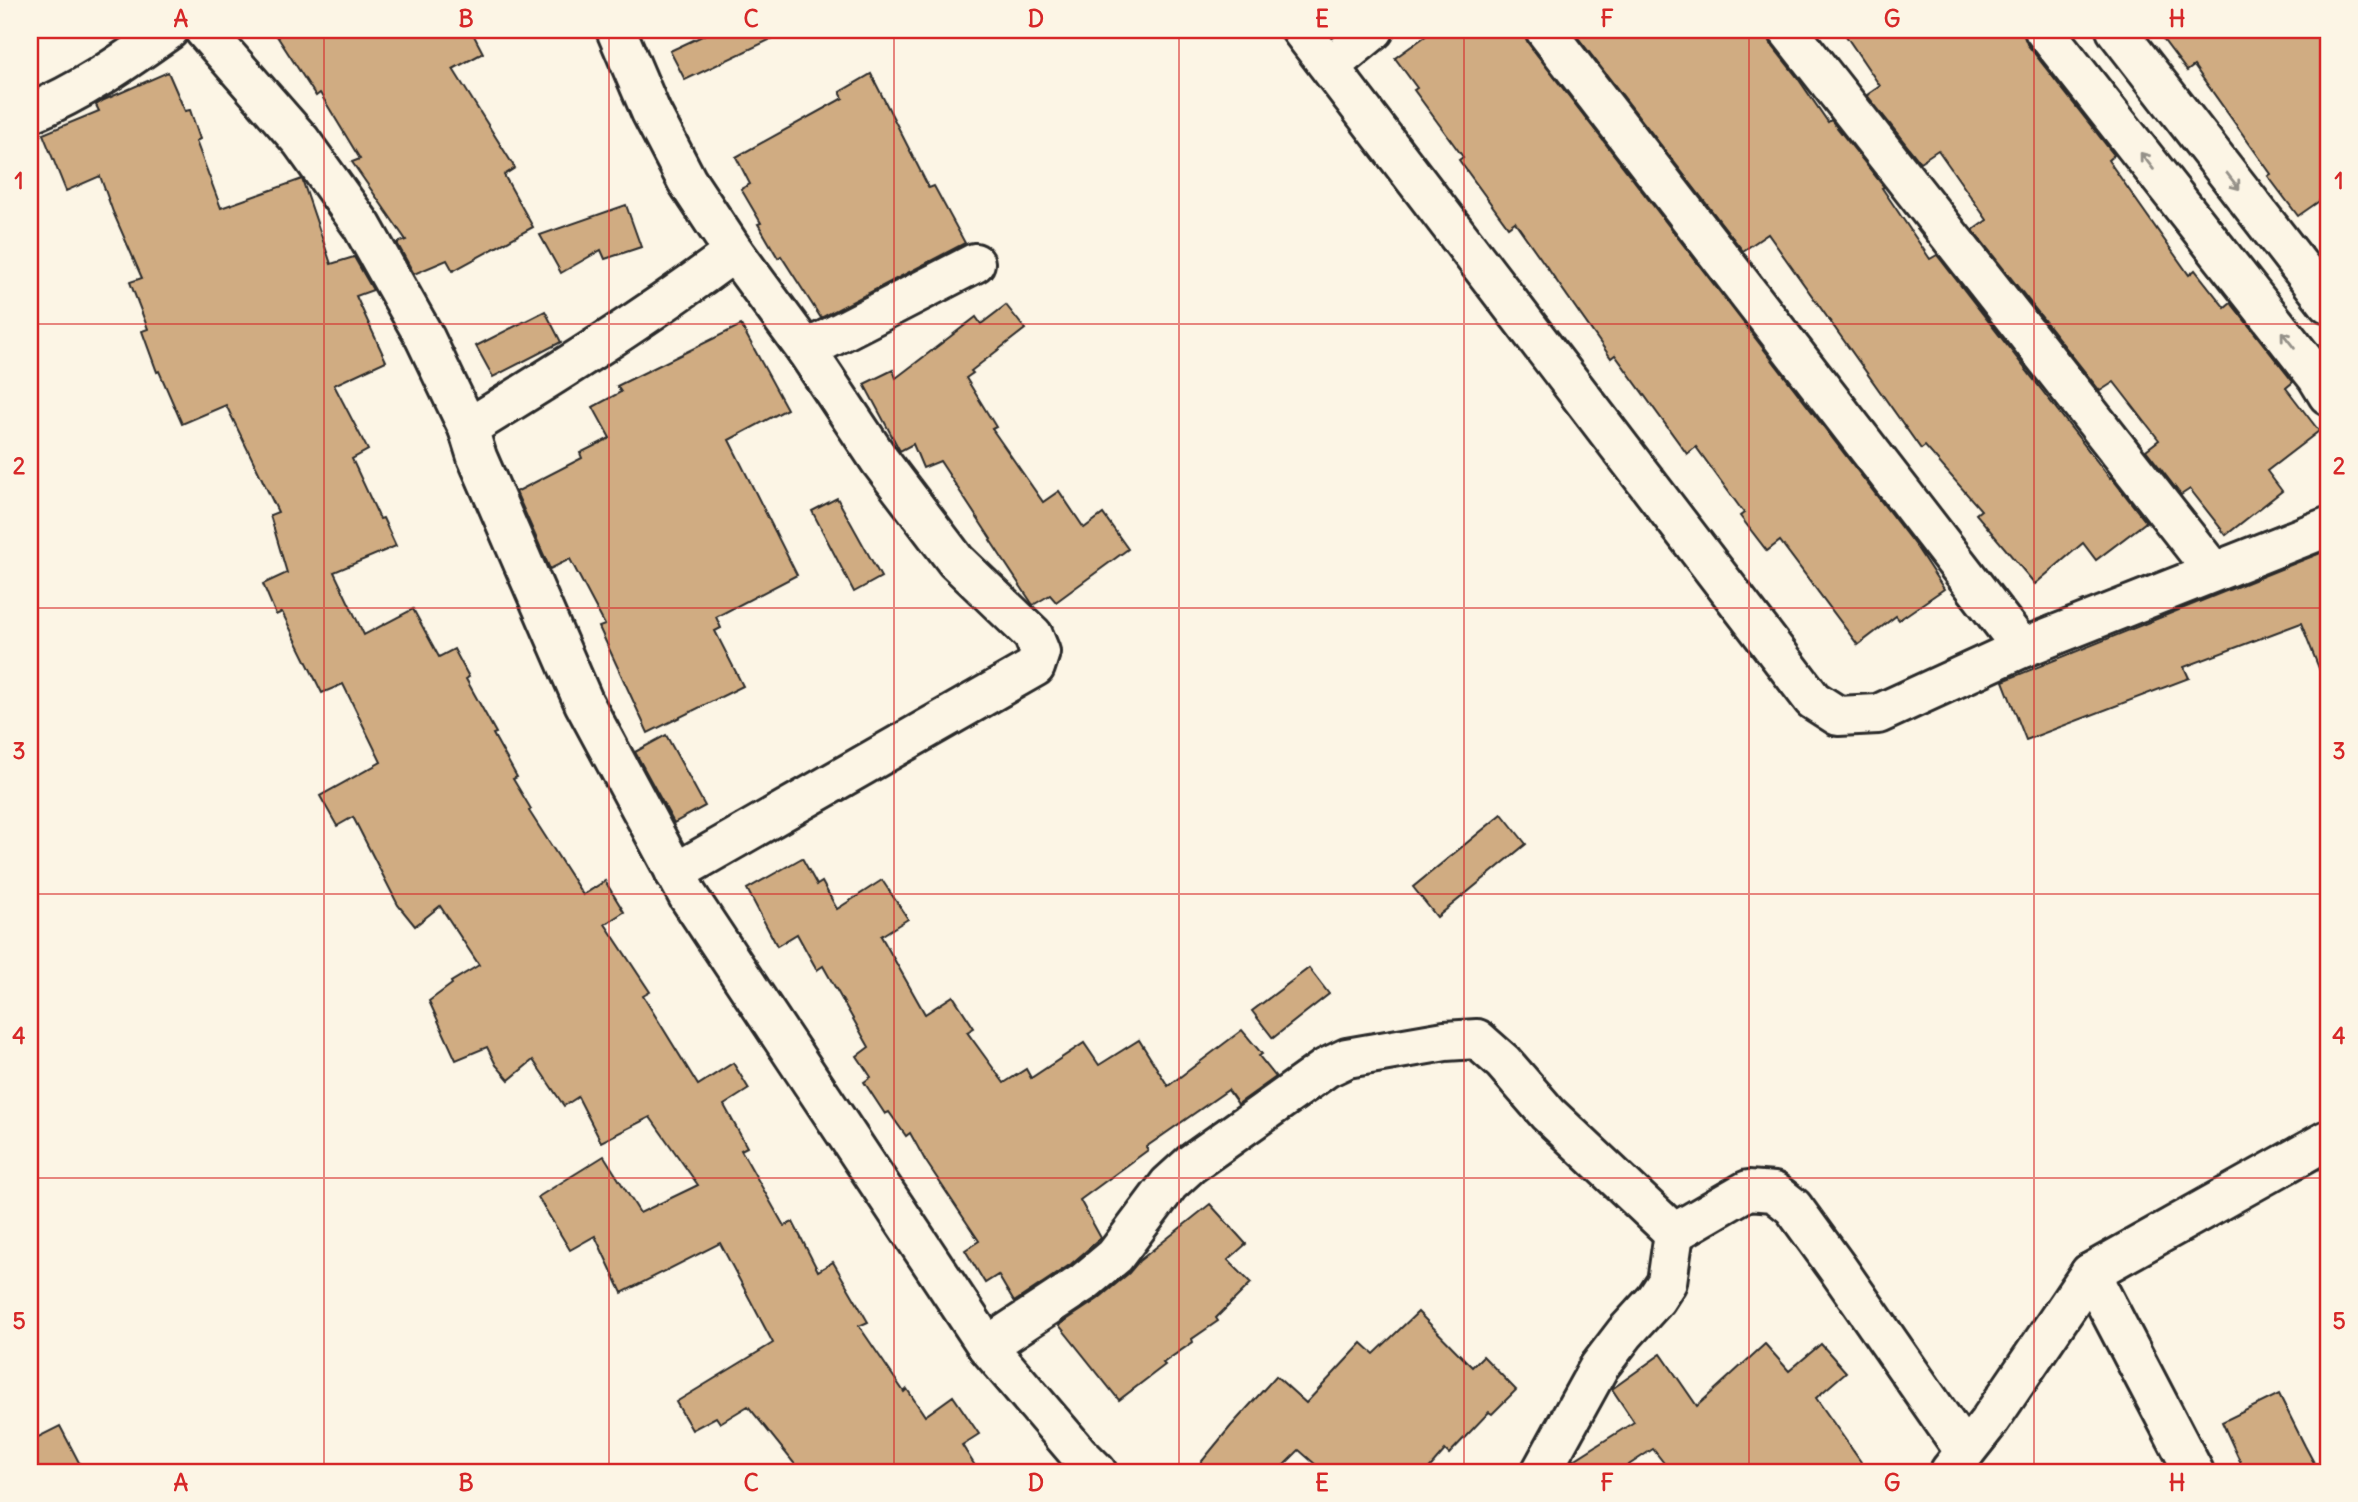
<svg xmlns="http://www.w3.org/2000/svg" width="2358" height="1502" font-family="Delius,sans-serif">
<style>
.building{fill:#d0ac82;stroke:#2b2b2b;stroke-width:2}
.lines{fill:none;stroke-linecap:round;stroke-linejoin:round}
.minor-casing{stroke:#2b2b2b;stroke-width:44}
.minor{stroke:#fcf5e5;stroke-width:38}
.oneway{stroke:#949088}
.grid{fill:none;stroke:#d62828;stroke-width:2;stroke-opacity:0.55}
.neatline{fill:none;stroke:#d62828;stroke-width:2.5}
.grid-label{font-size:23px;text-anchor:middle;font-weight:bold;fill:#d62828}
</style>
<rect width="100%" height="100%" fill="#fcf5e5"/>
<filter id="ink" filterUnits="userSpaceOnUse"><feTurbulence type="fractalNoise" baseFrequency=".0143" numOctaves="2"/><feDisplacementMap in="SourceGraphic" scale="14" xChannelSelector="R" yChannelSelector="G"/><feConvolveMatrix kernelMatrix="1 2 1 2 8 2 1 2 1" color-interpolation-filters="sRGB"/></filter>
<g filter="url(#ink)">
<g class="building">
<path d="M 273,30 L 471,30 L 483,53 L 453,69 L 515,168 L 504,175 L 533,227 L 453,271 L 447,260 L 414,274 L 397,243 L 406,240 L 352,162 L 360,159 L 320,93 L 316,96 Z"/>
<path d="M 715,30 L 790,30 L 685,80 L 670,51 Z"/>
<path d="M 1434,30 L 1524,30 L 1528,43 L 1917,548 L 1944,589 L 1899,620 L 1896,616 L 1858,645 L 1780,541 L 1767,551 L 1740,516 L 1744,513 L 1696,447 L 1687,454 L 1615,355 L 1611,358 L 1515,222 L 1508,227 L 1459,160 L 1463,157 L 1414,90 L 1417,88 L 1395,58 Z"/>
<path d="M 1572,30 L 1767,30 L 1771,44 L 1797,77 L 1828,122 L 1831,120 L 1884,187 L 1882,188 L 1930,259 L 1937,255 L 2110,478 L 2111,477 L 2146,522 L 2096,560 L 2083,543 L 2035,584 L 1976,514 L 1981,510 L 1925,446 L 1921,449 L 1768,234 L 1743,251 Z"/>
<path d="M 1842,30 L 2023,30 L 2027,44 L 2114,155 L 2108,160 L 2189,275 L 2195,270 L 2225,308 L 2231,303 L 2293,382 L 2286,388 L 2319,431 L 2267,471 L 2282,491 L 2226,535 L 2190,489 L 2181,495 L 2146,450 L 2159,440 L 2114,382 L 2100,391 L 1973,230 L 1987,220 L 1938,150 L 1920,162 L 1867,95 L 1880,86 Z"/>
<path d="M 2156,30 L 2328,30 L 2328,195 L 2298,216 L 2268,176 L 2271,174 L 2194,66 L 2187,71 Z"/>
<path d="M 168,72 L 185,111 L 190,110 L 200,139 L 196,141 L 221,208 L 302,179 L 331,264 L 354,257 L 373,290 L 356,296 L 386,361 L 334,385 L 368,450 L 352,459 L 380,519 L 383,518 L 396,546 L 334,572 L 364,635 L 413,609 L 439,657 L 454,649 L 469,677 L 466,679 L 496,733 L 493,734 L 517,777 L 513,779 L 531,809 L 529,811 L 583,895 L 605,881 L 624,912 L 605,924 L 650,992 L 643,996 L 698,1085 L 733,1063 L 749,1089 L 724,1105 L 747,1147 L 741,1150 L 784,1226 L 793,1222 L 818,1271 L 833,1262 L 868,1322 L 859,1326 L 904,1392 L 907,1389 L 925,1416 L 953,1396 L 979,1434 L 962,1445 L 979,1472 L 801,1472 L 748,1406 L 720,1423 L 716,1417 L 692,1430 L 676,1402 L 773,1343 L 720,1243 L 622,1293 L 595,1236 L 570,1250 L 538,1197 L 604,1156 L 640,1213 L 698,1185 L 650,1117 L 601,1142 L 578,1097 L 564,1106 L 533,1060 L 509,1080 L 496,1065 L 487,1047 L 456,1060 L 429,1001 L 452,984 L 451,982 L 479,965 L 440,906 L 415,926 L 398,905 L 353,817 L 337,826 L 320,796 L 381,762 L 343,684 L 322,693 L 282,612 L 276,615 L 263,584 L 287,573 L 270,515 L 278,512 L 226,405 L 182,424 L 159,371 L 157,372 L 142,331 L 148,329 L 130,282 L 142,278 L 113,212 L 100,176 L 66,191 L 43,134 L 99,111 L 96,105 L 104,100 Z"/>
<path d="M 871,74 L 929,188 L 934,186 L 965,243 L 821,318 L 781,256 L 778,258 L 758,224 L 761,223 L 741,189 L 750,184 L 736,157 L 843,98 L 840,92 Z"/>
<path d="M 626,205 L 641,247 L 605,259 L 601,250 L 561,273 L 540,235 Z"/>
<path d="M 1006,305 L 1025,329 L 971,371 L 973,373 L 966,378 L 996,427 L 992,429 L 1043,502 L 1059,491 L 1084,528 L 1103,514 L 1128,549 L 1056,602 L 1050,595 L 1033,605 L 990,540 L 991,539 L 940,461 L 923,468 L 913,444 L 900,451 L 864,384 L 893,370 L 896,378 L 976,317 L 981,324 Z"/>
<path d="M 545,311 L 561,342 L 493,377 L 476,346 Z"/>
<path d="M 741,325 L 787,409 L 729,440 L 797,575 L 716,617 L 721,628 L 715,631 L 743,686 L 648,733 L 599,627 L 605,625 L 570,559 L 550,569 L 516,492 L 582,458 L 580,453 L 610,438 L 593,407 L 621,392 L 617,386 Z"/>
<path d="M 837,498 L 881,577 L 854,592 L 812,511 Z"/>
<path d="M 2323,552 L 2328,565 L 2328,686 L 2326,686 L 2301,623 L 2184,667 L 2189,678 L 2026,740 L 2003,681 Z"/>
<path d="M 666,735 L 705,806 L 674,823 L 635,752 Z"/>
<path d="M 1502,814 L 1526,844 L 1437,917 L 1413,887 Z"/>
<path d="M 802,858 L 817,885 L 822,882 L 837,909 L 882,880 L 908,919 L 881,936 L 925,1014 L 953,996 L 974,1028 L 967,1032 L 1004,1083 L 1026,1069 L 1031,1078 L 1084,1043 L 1099,1065 L 1139,1040 L 1168,1086 L 1242,1030 L 1262,1054 L 1259,1056 L 1276,1077 L 1238,1104 L 1228,1090 L 1146,1147 L 1148,1150 L 1080,1200 L 1101,1238 L 1071,1264 L 1014,1302 L 998,1275 L 985,1283 L 965,1250 L 979,1241 L 925,1160 L 910,1133 L 906,1136 L 889,1112 L 885,1114 L 864,1082 L 871,1077 L 857,1056 L 869,1047 L 823,966 L 817,970 L 797,934 L 777,946 L 747,889 Z"/>
<path d="M 1309,968 L 1329,994 L 1273,1038 L 1252,1011 Z"/>
<path d="M 1210,1204 L 1246,1244 L 1228,1260 L 1251,1283 L 1216,1318 L 1218,1321 L 1192,1339 L 1193,1342 L 1163,1363 L 1165,1365 L 1119,1400 L 1059,1325 L 1098,1299 L 1129,1273 L 1139,1261 Z"/>
<path d="M 1418,1312 L 1472,1367 L 1483,1356 L 1516,1390 L 1492,1414 L 1489,1412 L 1449,1454 L 1445,1450 L 1426,1472 L 1324,1472 L 1299,1450 L 1277,1472 L 1193,1472 L 1231,1426 L 1276,1376 L 1306,1403 L 1362,1343 L 1374,1354 Z"/>
<path d="M 1765,1344 L 1789,1371 L 1821,1344 L 1846,1372 L 1816,1398 L 1868,1472 L 1671,1472 L 1653,1449 L 1618,1472 L 1566,1472 L 1571,1462 L 1634,1422 L 1612,1389 L 1661,1354 L 1697,1406 Z"/>
<path d="M 2279,1394 L 2305,1446 L 2319,1472 L 2245,1472 L 2222,1422 Z"/>
<path d="M 60,1426 L 84,1472 L 30,1472 L 30,1441 Z"/>
</g>
<g class="lines">
<g class="minor-casing">
<g id="minor">
<path d="M 204,30 L 301,141 L 362,226 L 425,338 L 468,428 L 477,457 L 584,703 L 688,896 L 987,1346 L 1079,1454 L 1097,1472"/>
<path d="M 616,30 L 651,112 L 687,181 L 734,252 L 806,350 L 880,461 L 956,561 L 1033,635 L 1040,652 L 1035,667 L 675,873"/>
<path d="M 1301,30 L 1813,700 L 1838,716 L 1878,714 L 2022,648 L 2328,527"/>
<path d="M 1545,30 L 2022,648"/>
<path d="M 1788,30 L 2213,571"/>
<path d="M 2044,30 L 2317,377 L 2328,395"/>
<path d="M 2116,30 L 2328,303"/>
<path d="M 1330,66 L 1374,30"/>
<path d="M 30,113 C 81,92 124,62 169,30"/>
<path d="M 806,350 L 975,263"/>
<path d="M 468,428 C 559,372 649,316 734,252"/>
<path d="M 2090,1273 L 2194,1472"/>
<path d="M 987,1346 L 1084,1282 L 1115,1256 L 1169,1184 L 1191,1164 L 1326,1068 L 1347,1058 L 1445,1041 L 1477,1039 L 1503,1062 L 1548,1114 L 1674,1233 L 1748,1190 L 1774,1192 L 1793,1207 L 1838,1269 L 1965,1452"/>
<path d="M 1950,1471 L 1988,1423 L 2090,1273 L 2328,1140"/>
<path d="M 1541,1472 L 1599,1367 L 1625,1333 L 1656,1299 L 1667,1282 L 1674,1233"/>
</g>
</g>
<use href="#minor" class="minor"/>
</g>
<defs><path id="oneway-shaft" d="M-6 0H5M1.5-3L5.5 0L1.5 3" fill="none" stroke-width="1.6" stroke-linecap="round" stroke-linejoin="round" transform="scale(1.75)"/></defs>
<g class="oneway">
<use href="#oneway-shaft" transform="translate(2147 161) rotate(-128)"/>
<use href="#oneway-shaft" transform="translate(2233 181) rotate(52)"/>
<use href="#oneway-shaft" transform="translate(2288 340) rotate(-128)"/>
</g>
</g>
<path class="grid" d="M 324,30 L 324,1472M 609,30 L 609,1472M 894,30 L 894,1472M 1179,30 L 1179,1472M 1464,30 L 1464,1472M 1749,30 L 1749,1472M 2034,30 L 2034,1472M 30,324 L 2328,324M 30,608 L 2328,608M 30,894 L 2328,894M 30,1178 L 2328,1178"/>
<rect width="2358" height="1502" fill="none" stroke="#fcf5e5" stroke-width="77"/>
<rect x="38" y="38" width="2282" height="1426" class="neatline"/>
<g class="grid-label">
<text x="181" y="27">A</text>
<text x="466" y="27">B</text>
<text x="751" y="27">C</text>
<text x="1036" y="27">D</text>
<text x="1322" y="27">E</text>
<text x="1607" y="27">F</text>
<text x="1892" y="27">G</text>
<text x="2177" y="27">H</text>
<text x="19" y="189">1</text>
<text x="2339" y="189">1</text>
<text x="19" y="474">2</text>
<text x="2339" y="474">2</text>
<text x="19" y="759">3</text>
<text x="2339" y="759">3</text>
<text x="19" y="1044">4</text>
<text x="2339" y="1044">4</text>
<text x="19" y="1329">5</text>
<text x="2339" y="1329">5</text>
<text x="181" y="1491">A</text>
<text x="466" y="1491">B</text>
<text x="751" y="1491">C</text>
<text x="1036" y="1491">D</text>
<text x="1322" y="1491">E</text>
<text x="1607" y="1491">F</text>
<text x="1892" y="1491">G</text>
<text x="2177" y="1491">H</text>
</g>
</svg>
